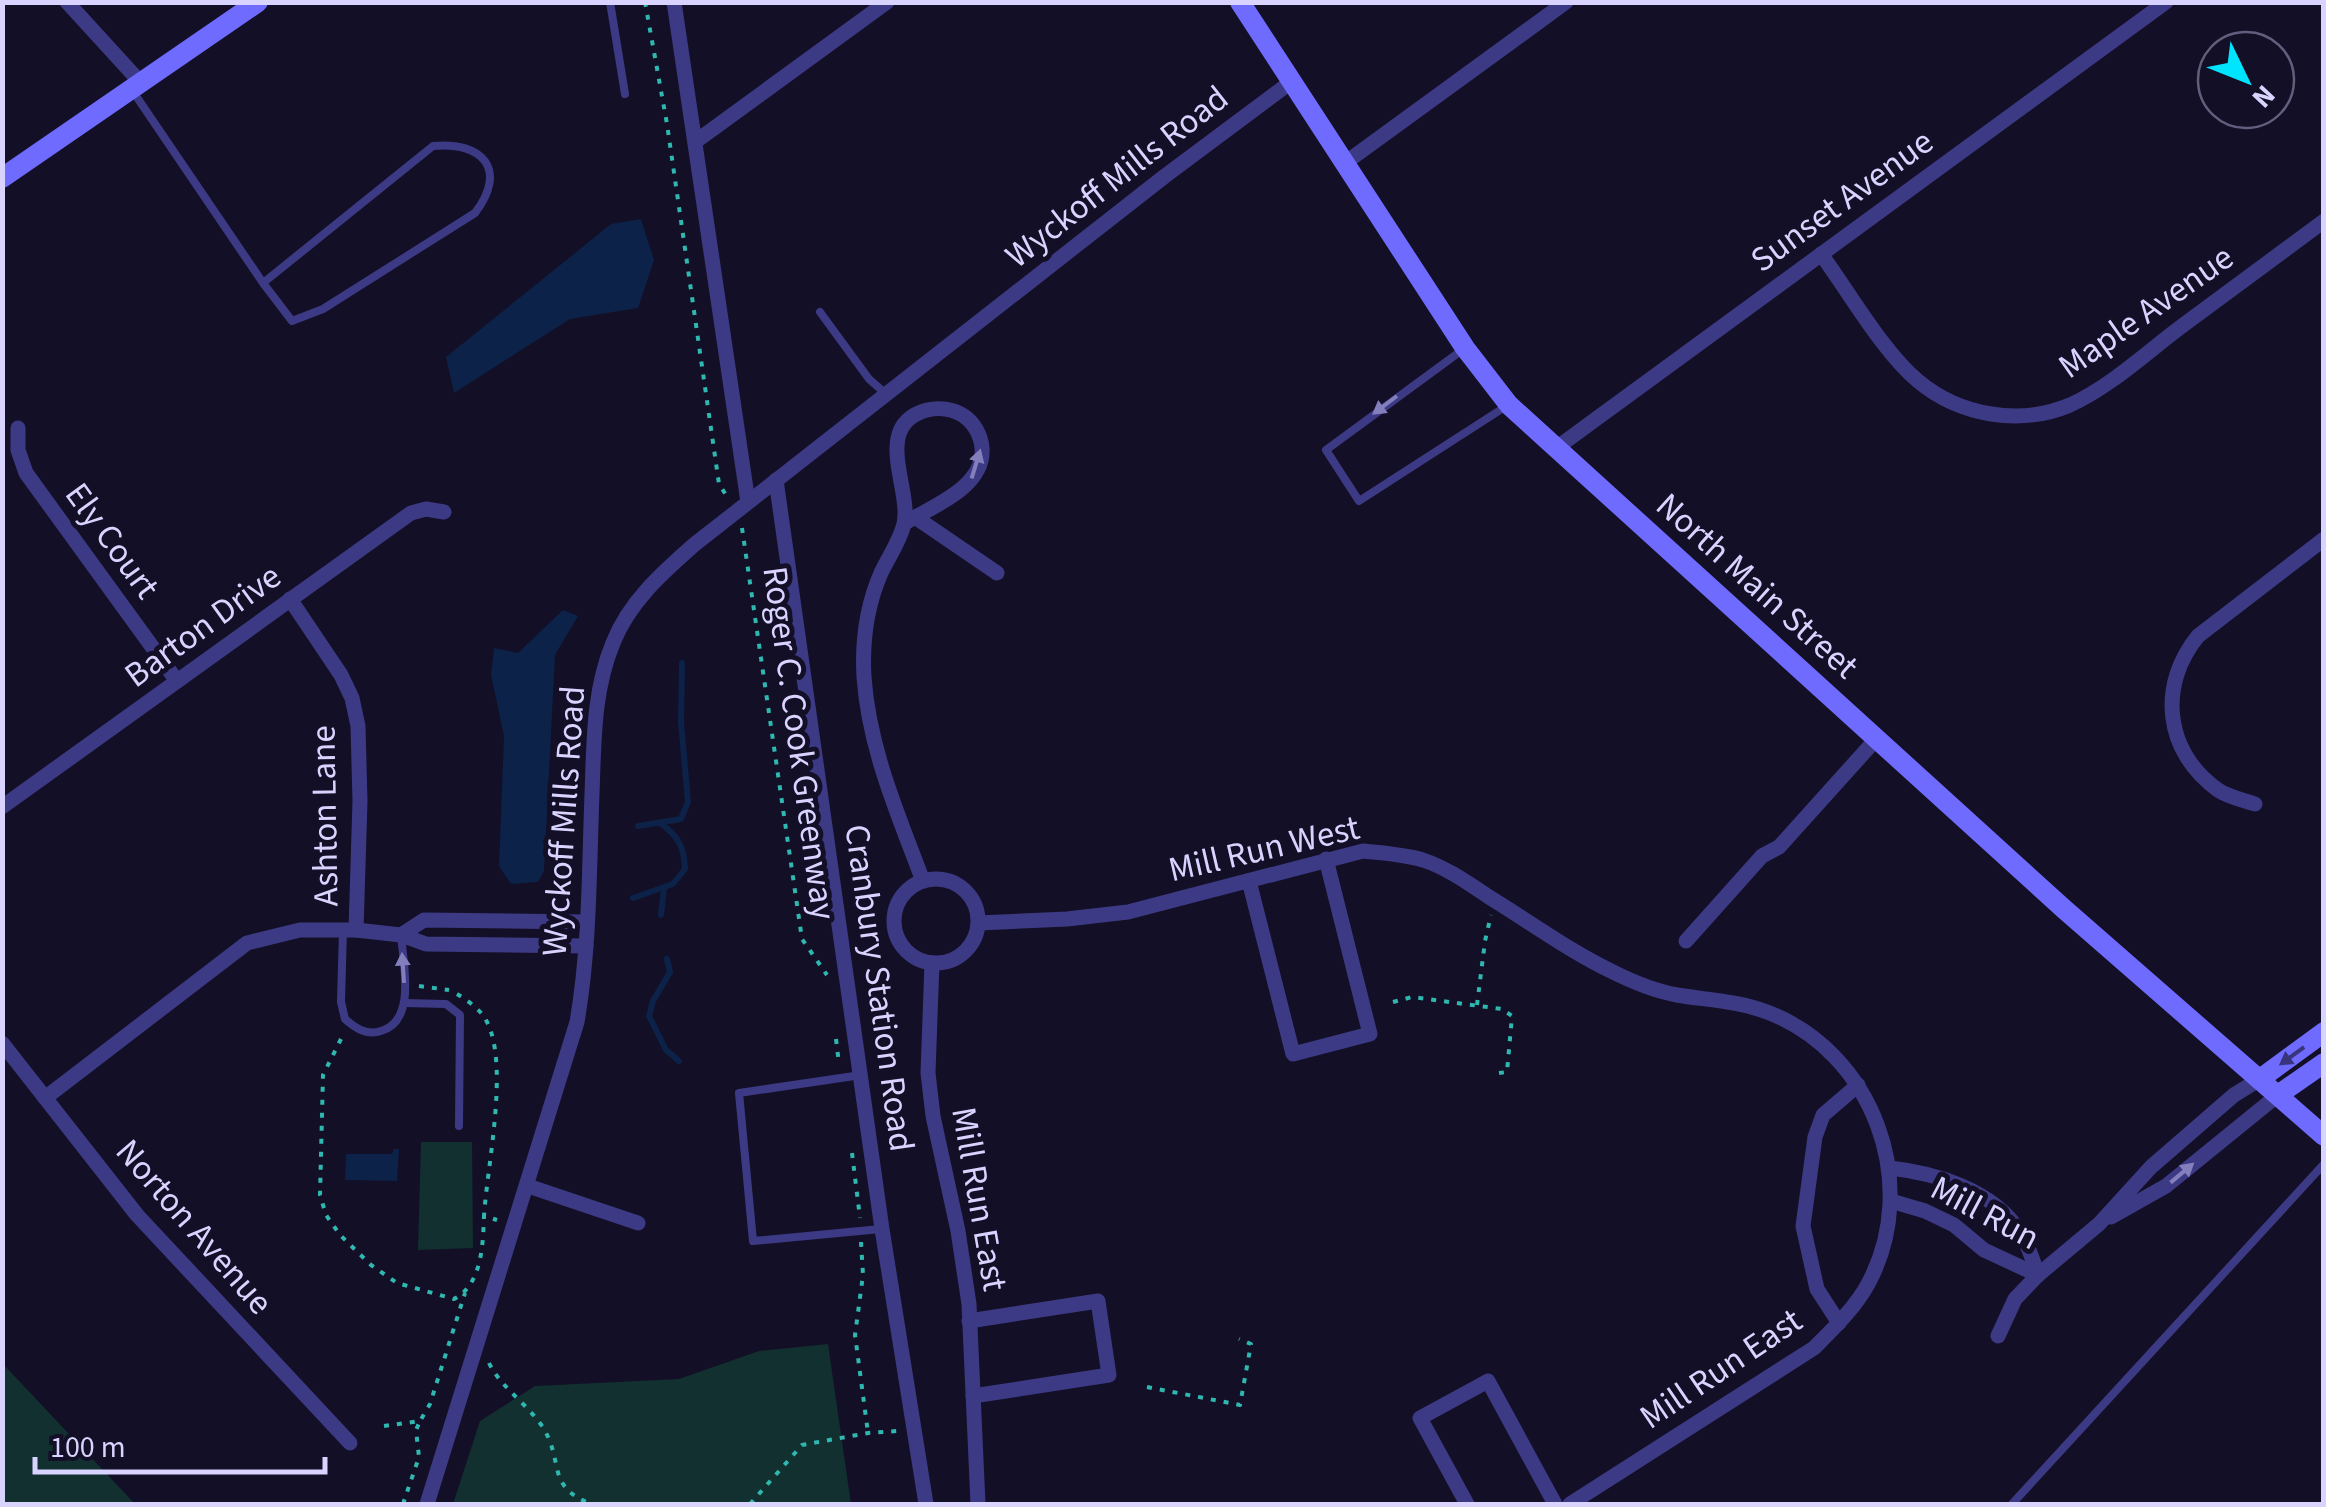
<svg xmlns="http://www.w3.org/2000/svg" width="2326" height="1507" font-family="'Source Sans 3',sans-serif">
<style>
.green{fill:#12302f}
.water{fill:#0c2248}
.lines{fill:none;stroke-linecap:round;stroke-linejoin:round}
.stream{stroke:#0c2248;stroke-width:6}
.path{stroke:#2fb8b0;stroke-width:4;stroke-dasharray:5 8;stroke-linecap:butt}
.lane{stroke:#3d3a85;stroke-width:8}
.street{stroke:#3d3a85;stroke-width:15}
.secondary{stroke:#6f6bff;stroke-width:20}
.oneway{fill:#837fbc}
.oneway2{fill:#38347d}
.labels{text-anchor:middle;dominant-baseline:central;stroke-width:10;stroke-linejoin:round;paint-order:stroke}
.street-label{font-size:35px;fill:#d9d4ff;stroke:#130f26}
</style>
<rect width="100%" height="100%" fill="#130f26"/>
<g class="green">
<path d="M 421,1142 L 472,1142 L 473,1248 L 418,1250 Z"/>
<path d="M 828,1344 L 851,1504 L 453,1504 L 480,1421 L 535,1386 L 679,1379 L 759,1351 Z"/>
<path d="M 3,1364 L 135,1504 L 3,1504 Z"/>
</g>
<g class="water">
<path d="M 641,219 L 654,260 L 638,308 L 570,319 L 454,393 L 446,357 L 611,224 Z"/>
<path d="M 563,610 L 578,616 L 555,655 L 544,871 L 538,882 L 511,884 L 499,866 L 504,736 L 491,675 L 494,648 L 518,653 Z"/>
<path d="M 394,1149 L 399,1149 L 397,1181 L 345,1180 L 346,1154 L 392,1154 Z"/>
</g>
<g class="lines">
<g class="stream">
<path d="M 638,826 L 681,819 L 688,802 L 681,722 L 682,663"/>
<path d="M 633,898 L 673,884 L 685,869 C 684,846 678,836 660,823"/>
<path d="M 661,915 L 664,888"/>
<path d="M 667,959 L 670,972 L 653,1001 L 649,1016 L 666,1050 L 679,1061"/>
</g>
<g class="path">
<path d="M 645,2 L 667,124 L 719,484 L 726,495"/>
<path d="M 742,528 L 802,939 L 827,975"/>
<path d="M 419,986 L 449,990"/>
<path d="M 457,994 C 467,1000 481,1010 486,1020 C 510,1063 487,1166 484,1216 L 497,1220"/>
<path d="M 1393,1002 L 1412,997 L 1502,1009 L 1512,1016 L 1507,1072 L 1499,1073"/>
<path d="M 1477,1005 L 1485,941 L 1491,915"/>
<path d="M 341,1039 L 323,1075 L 320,1195 L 326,1215 L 340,1235 L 371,1265 L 397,1283 L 454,1299 C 482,1285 483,1244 484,1216"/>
<path d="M 836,1039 L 839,1064"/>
<path d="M 852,1153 L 860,1218"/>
<path d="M 861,1242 L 863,1275 L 855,1335 L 868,1433"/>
<path d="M 489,1363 C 501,1388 529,1405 544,1429 C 564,1464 546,1486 591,1504"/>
<path d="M 1147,1387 L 1240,1405 L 1251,1344 L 1239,1339"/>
<path d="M 384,1426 L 420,1421 L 430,1404 L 465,1293"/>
<path d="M 403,1504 L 419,1457 L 416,1430 L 420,1421"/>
<path d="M 750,1504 L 802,1445 L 868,1433 L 897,1431"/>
</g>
<g class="lane">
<path d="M 610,2 L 625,94"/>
<path d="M 132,90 L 263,283 L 433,146 C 483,141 508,170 475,213 L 323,309 L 292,321 L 263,283"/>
<path d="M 820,312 L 869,379 L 886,394"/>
<path d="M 1465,348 L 1326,450 L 1359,501 L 1508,405"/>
<path d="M 343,930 L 341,1002 L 345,1019 C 355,1028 367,1036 381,1031 C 417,1021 403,962 401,935"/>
<path d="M 404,1003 L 446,1004 L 460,1015 L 459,1126"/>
<path d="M 861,1075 L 739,1093 L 753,1241 L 881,1229"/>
<path d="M 2012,1504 L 2324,1164"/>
</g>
<g class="street">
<path d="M 67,2 L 141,83"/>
<path d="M 674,2 L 748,502"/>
<path d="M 695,142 L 887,2"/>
<path d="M 1345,163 L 1566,2"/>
<path d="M 1821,254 C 1849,292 1883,352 1918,381 C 1960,416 2020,426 2070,405 C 2110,387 2147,352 2182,326 C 2229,291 2276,256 2324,221"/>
<path d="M 18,428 L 18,450 L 26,473 L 177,681"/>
<path d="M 1555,449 L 2166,2"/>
<path d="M 776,480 L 882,1229 L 926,1504"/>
<path d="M 915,517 L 997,573"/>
<path d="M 905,523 C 933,506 985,487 982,448 C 981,435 974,423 964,416 C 953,409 939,407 927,410 C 871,425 912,489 904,524 C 900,541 888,558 881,573 C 867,605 862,642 864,677 C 869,749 898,814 923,881"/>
<path d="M 290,599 L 341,675 L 352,698 L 358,726 L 360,801 L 356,930"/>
<path d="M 2255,804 C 2243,800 2228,797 2218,790 C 2164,751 2158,685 2198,636 L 2324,539"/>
<path d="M 2,807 L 411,513 L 426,509 L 444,512"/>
<circle cx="936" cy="921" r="42"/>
<path d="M 1249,881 L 1293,1054 L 1370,1034 L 1326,859"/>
<path d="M 979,923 L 1067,919 L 1128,912 L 1363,851 C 1383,853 1403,854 1423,860 C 1447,868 1468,883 1489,897 C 1530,922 1569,951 1613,972 C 1633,982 1655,991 1677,995 C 1707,1000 1738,1001 1767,1012 C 1873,1052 1922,1184 1868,1284 C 1855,1308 1833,1329 1814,1348 L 1570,1504"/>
<path d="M 401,935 L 424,920 L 587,922"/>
<path d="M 1686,941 L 1762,856 L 1779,847 L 1878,737"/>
<path d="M 932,963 L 928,1073 L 933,1116 L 958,1231 L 969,1304 L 978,1504"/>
<path d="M 2,1043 L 137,1215 L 350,1443"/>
<path d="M 45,1098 L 247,943 L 300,930 L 356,930 L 401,935 L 426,944 L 586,946"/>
<path d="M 1890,1168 C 1936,1173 1993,1190 2020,1232 C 2028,1244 2033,1261 2038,1275"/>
<path d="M 528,1186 L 638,1223"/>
<path d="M 1891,1201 L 1925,1211 L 1954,1225 L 1984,1250 L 2038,1275"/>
<path d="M 2111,1217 L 2166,1186 L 2278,1095"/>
<path d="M 969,1321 L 1098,1301 L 1109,1375 L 973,1396"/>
<path d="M 1839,1323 L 1817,1289 L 1803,1226 L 1815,1137 L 1823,1115 L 1858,1085"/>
<path d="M 1998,1336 L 2015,1299 L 2038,1275 L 2099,1224 L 2151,1167 L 2234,1095 L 2260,1079"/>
<path d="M 427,1504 L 577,1022 C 590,947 589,870 592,794 C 594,743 593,691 613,643 C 629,602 663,572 695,544 L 1165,176 L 1291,82"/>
<path d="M 1467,1504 L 1420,1418 L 1488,1381 L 1555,1504"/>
</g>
<g class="secondary">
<path d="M 1240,2 L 1465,348 L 1509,405 L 2064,909 L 2324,1136"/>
<path d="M 2,178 L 258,2"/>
<path d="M 2260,1079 L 2324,1032"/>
<path d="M 2278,1095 L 2324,1063"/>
</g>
</g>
<defs><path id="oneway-solid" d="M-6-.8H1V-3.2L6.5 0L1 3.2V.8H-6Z" transform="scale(2.5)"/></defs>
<g class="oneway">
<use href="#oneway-solid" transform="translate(1385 405) rotate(143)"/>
<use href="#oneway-solid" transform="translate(976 464) rotate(-73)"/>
<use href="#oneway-solid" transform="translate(403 968) rotate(-94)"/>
<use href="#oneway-solid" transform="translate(2182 1173) rotate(-40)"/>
</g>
<use class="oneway2" href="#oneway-solid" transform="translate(2292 1056) rotate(144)"/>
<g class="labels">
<g class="street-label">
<text transform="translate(1117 177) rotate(-38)">Wyckoff Mills Road</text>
<text transform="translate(1842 201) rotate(-36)">Sunset Avenue</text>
<text transform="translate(2146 312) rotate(-35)">Maple Avenue</text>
<text transform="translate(112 541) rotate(54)">Ely Court</text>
<text transform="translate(1757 586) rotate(42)">North Main Street</text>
<text transform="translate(203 626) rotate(-36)">Barton Drive</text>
<text transform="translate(799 743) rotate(82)">Roger C. Cook Greenway</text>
<text transform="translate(325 816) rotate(-91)">Ashton Lane</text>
<text transform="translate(564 821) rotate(-86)">Wyckoff Mills Road</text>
<text transform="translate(1264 849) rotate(-13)">Mill Run West</text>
<text transform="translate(879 988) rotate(82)">Cranbury Station Road</text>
<text transform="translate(979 1199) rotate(80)">Mill Run East</text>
<text transform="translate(1985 1213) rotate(28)">Mill Run</text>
<text transform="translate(194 1227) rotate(49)">Norton Avenue</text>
<text transform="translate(1721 1369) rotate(-34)">Mill Run East</text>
</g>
</g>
<rect width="2326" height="1507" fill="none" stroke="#d9d4ff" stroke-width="10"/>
<g transform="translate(2246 80) rotate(133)"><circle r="48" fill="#130f26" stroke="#625e7d" stroke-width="2.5"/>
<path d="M0-8L18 38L0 25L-18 38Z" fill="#00e5ff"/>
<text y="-15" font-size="28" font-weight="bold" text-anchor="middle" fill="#d9d4ff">N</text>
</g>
<path d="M35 1457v15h290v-15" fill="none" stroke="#d9d4ff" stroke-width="5"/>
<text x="50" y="1457" font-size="30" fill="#d9d4ff" stroke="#130f26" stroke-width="8" paint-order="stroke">100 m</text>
</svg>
